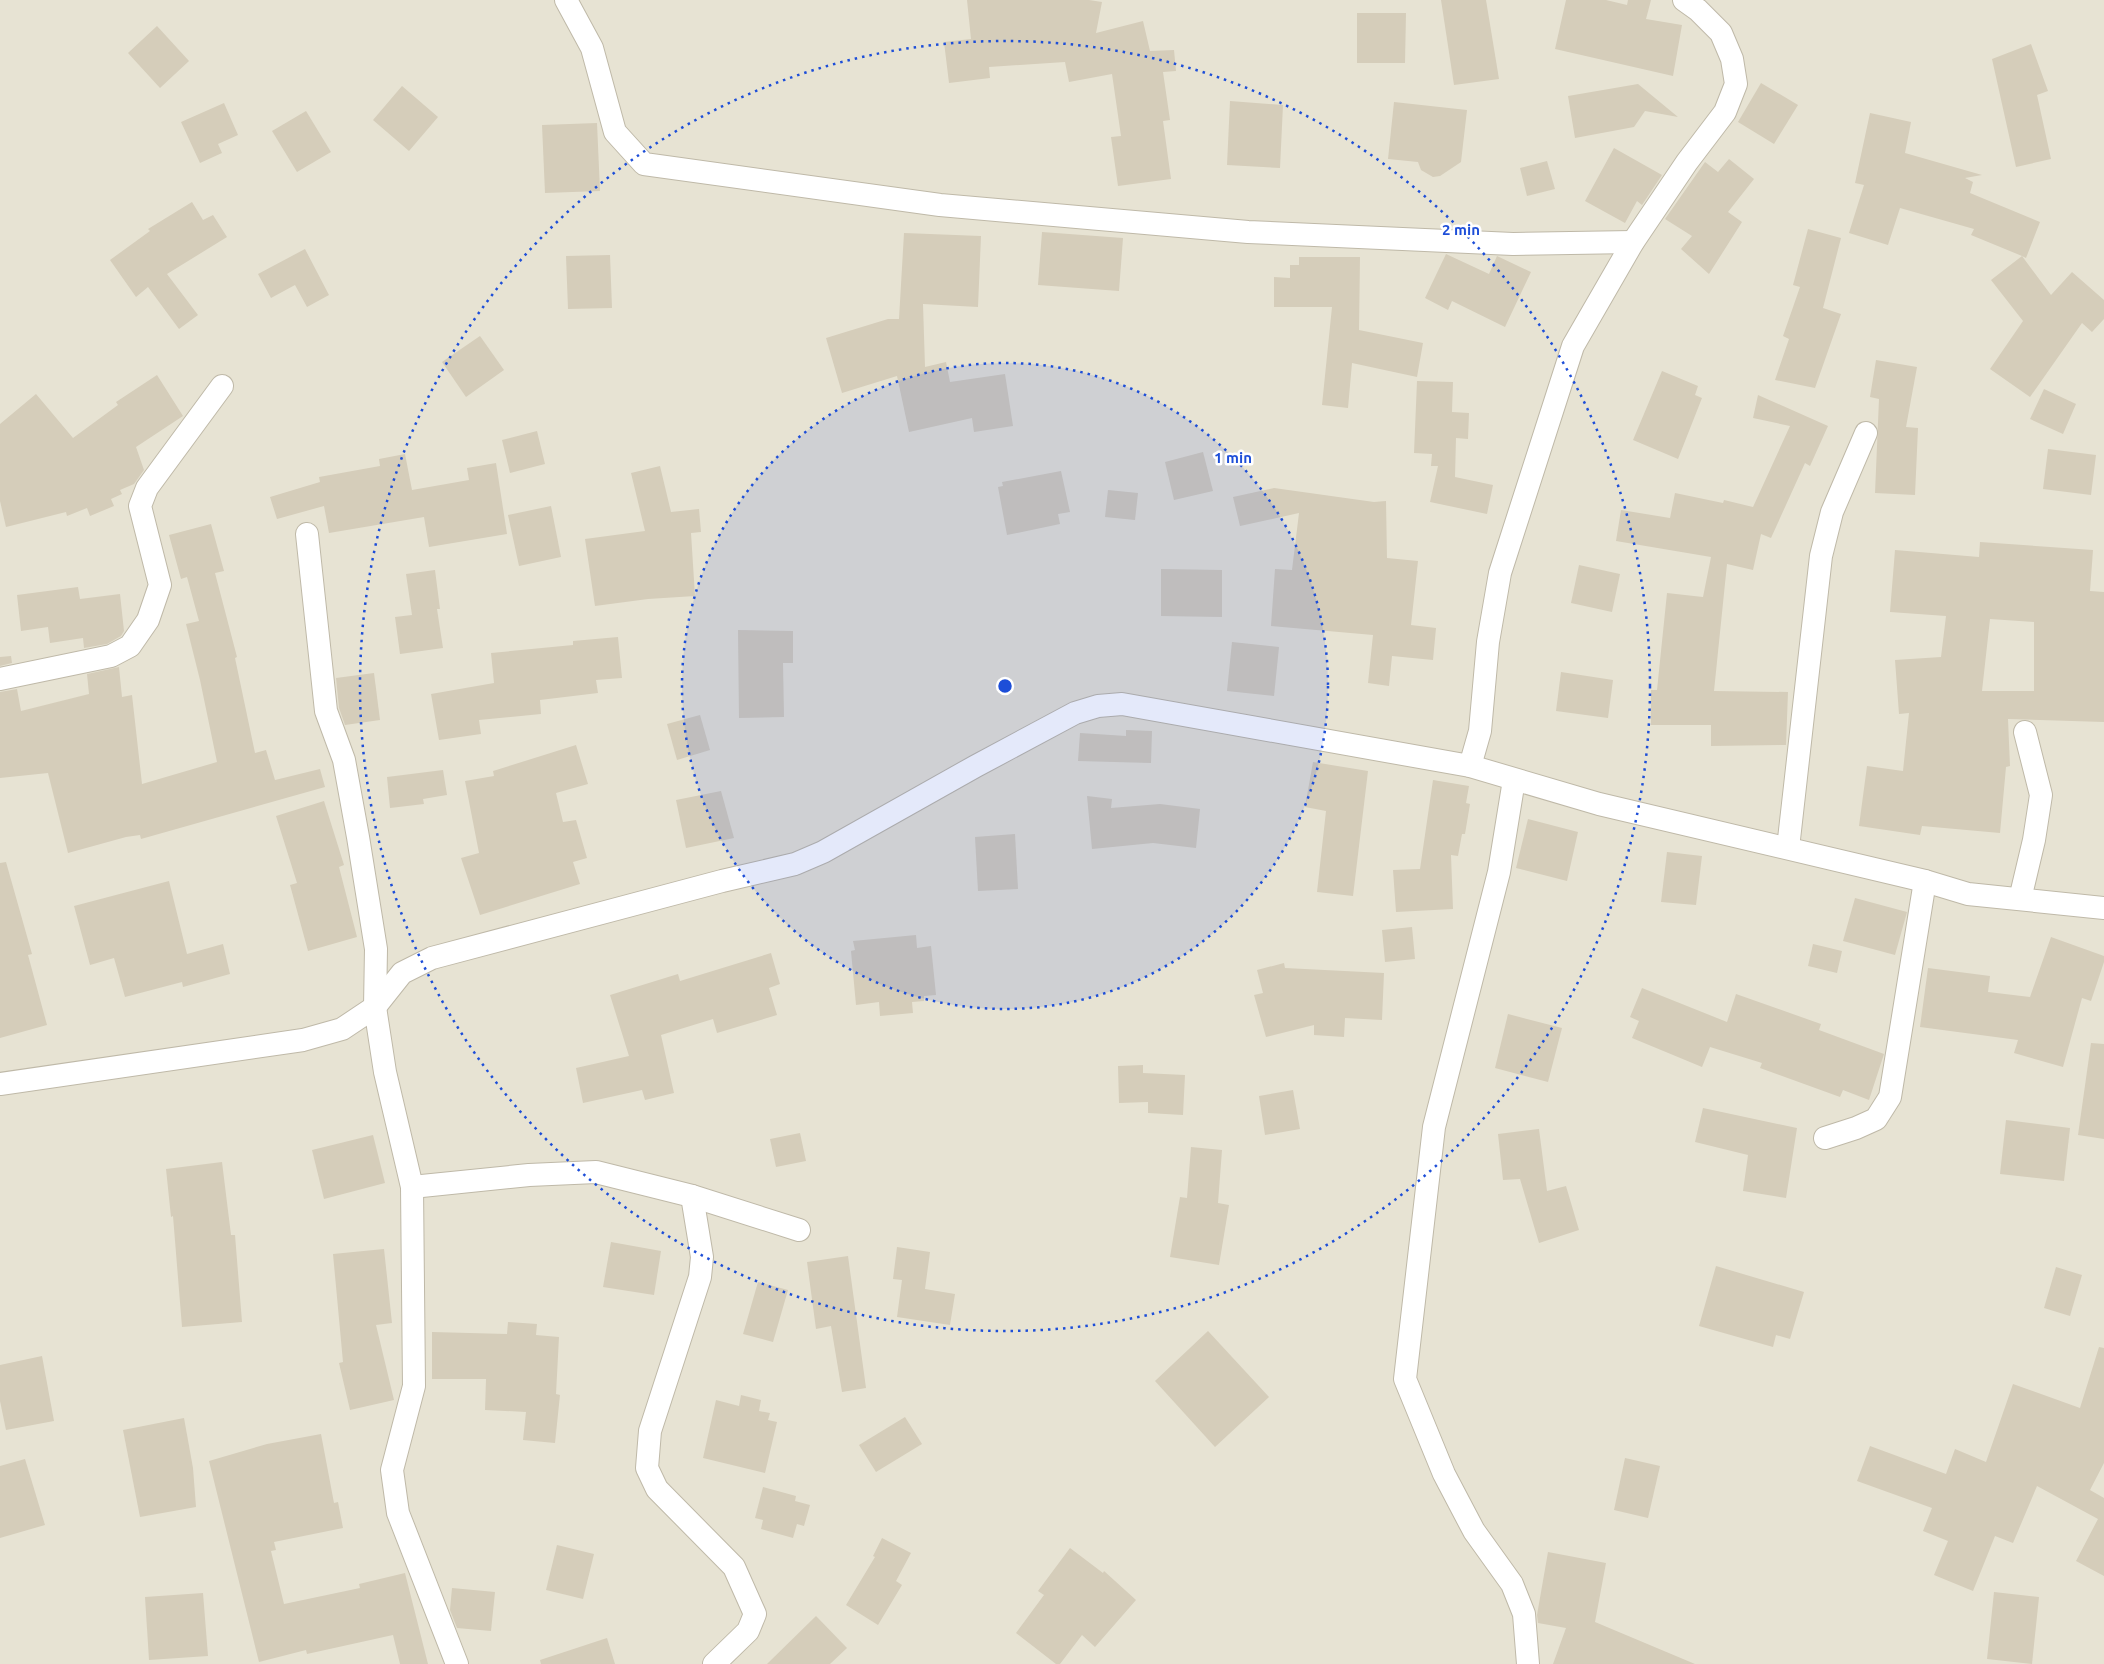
<svg xmlns="http://www.w3.org/2000/svg" width="2104" height="1664" font-family="Ubuntu,sans-serif">
<style>
.residential{fill:#e7e3d3}
.building{fill:#d5cdba;fill-rule:evenodd}
.lines{fill:none;stroke-linecap:round;stroke-linejoin:round}
.minor-casing{stroke:#bfb9a8;stroke-width:24}
.minor{stroke:#fff;stroke-width:22}
.ring{fill:none;stroke:#1d4ed8;stroke-width:2.5;stroke-dasharray:2.5 5}
.centre{fill:#1d4ed8;stroke:#fff;stroke-width:2.5}
.ring-label{font-size:15px;text-anchor:middle;font-weight:bold;fill:#1d4ed8;stroke:#fff;stroke-width:5;stroke-linejoin:round;paint-order:stroke}
</style>
<rect width="100%" height="100%" fill="#f3f0e5"/>
<rect class="residential" x="0" y="0" width="2104" height="1664"/>
<g class="building">
<path d="M 967,0 L 1089,0 L 1102,2 L 1096,33 L 1143,21 L 1150,51 L 1174,50 L 1176,71 L 1163,72 L 1170,120 L 1163,121 L 1171,179 L 1118,186 L 1111,137 L 1121,136 L 1112,74 L 1069,82 L 1065,62 L 989,67 L 990,78 L 949,83 L 944,42 L 971,39 Z"/>
<path d="M 1441,0 L 1486,0 L 1499,79 L 1454,85 Z"/>
<path d="M 1566,0 L 1606,0 L 1627,5 L 1628,0 L 1651,0 L 1646,19 L 1682,25 L 1673,76 L 1555,49 Z"/>
<path d="M 1357,13 L 1406,13 L 1405,63 L 1357,63 Z"/>
<path d="M 157,26 L 189,61 L 160,88 L 128,53 Z"/>
<path d="M 2031,44 L 2048,91 L 2037,95 L 2051,159 L 2016,167 L 1992,59 Z"/>
<path d="M 1761,83 L 1798,105 L 1774,144 L 1738,122 Z"/>
<path d="M 1638,84 L 1678,117 L 1645,111 L 1634,127 L 1575,138 L 1568,96 Z"/>
<path d="M 402,86 L 438,117 L 409,151 L 373,120 Z"/>
<path d="M 1230,101 L 1283,105 L 1280,168 L 1227,165 Z"/>
<path d="M 1394,102 L 1467,110 L 1461,162 L 1440,176 L 1433,177 L 1421,170 L 1418,162 L 1388,159 Z"/>
<path d="M 224,103 L 238,135 L 218,144 L 222,153 L 200,163 L 181,122 Z"/>
<path d="M 306,111 L 331,152 L 297,172 L 272,131 Z"/>
<path d="M 1870,113 L 1911,122 L 1905,153 L 1982,175 L 1965,178 L 1973,182 L 1970,193 L 2040,222 L 2026,258 L 2022,256 L 2051,295 L 2072,272 L 2104,300 L 2104,319 L 2092,332 L 2082,323 L 2030,397 L 1990,369 L 2023,321 L 1991,280 L 2022,256 L 1971,235 L 1974,229 L 1900,208 L 1888,245 L 1849,233 L 1864,185 L 1855,183 Z"/>
<path d="M 597,123 L 600,191 L 545,193 L 542,125 Z"/>
<path d="M 1614,148 L 1662,175 L 1642,205 L 1637,201 L 1625,223 L 1585,201 Z"/>
<path d="M 1729,159 L 1754,179 L 1728,212 L 1742,222 L 1709,274 L 1681,249 L 1692,236 L 1665,219 L 1705,162 L 1718,172 Z"/>
<path d="M 1547,161 L 1555,189 L 1527,196 L 1520,168 Z"/>
<path d="M 192,202 L 203,220 L 213,215 L 227,237 L 167,274 L 198,315 L 179,329 L 148,287 L 136,297 L 110,260 L 150,231 L 148,229 Z"/>
<path d="M 1808,229 L 1841,238 L 1823,308 L 1841,314 L 1815,388 L 1775,380 L 1789,339 L 1783,336 L 1800,287 L 1793,285 Z"/>
<path d="M 1042,232 L 1123,238 L 1119,291 L 1038,285 Z"/>
<path d="M 904,233 L 981,236 L 978,307 L 923,304 L 925,367 L 946,362 L 950,382 L 1005,374 L 1013,426 L 974,432 L 972,418 L 909,432 L 897,376 L 842,393 L 826,338 L 888,319 L 899,319 Z"/>
<path d="M 305,249 L 329,295 L 307,307 L 295,285 L 271,298 L 258,274 Z"/>
<path d="M 1446,254 L 1489,274 L 1497,256 L 1531,272 L 1505,327 L 1452,301 L 1448,310 L 1425,298 Z"/>
<path d="M 610,255 L 612,308 L 568,309 L 566,256 Z"/>
<path d="M 1299,257 L 1360,257 L 1359,330 L 1423,343 L 1417,377 L 1352,363 L 1348,408 L 1322,405 L 1332,307 L 1274,307 L 1274,277 L 1290,278 L 1290,265 L 1299,265 Z"/>
<path d="M 480,336 L 504,370 L 466,397 L 442,362 Z"/>
<path d="M 1876,360 L 1917,367 L 1906,427 L 1918,428 L 1915,495 L 1875,493 L 1879,399 L 1870,397 Z"/>
<path d="M 1662,371 L 1698,386 L 1695,395 L 1702,398 L 1678,459 L 1633,440 Z"/>
<path d="M 157,375 L 183,416 L 136,447 L 144,470 L 134,484 L 120,490 L 122,494 L 111,499 L 114,506 L 90,516 L 87,508 L 67,516 L 66,512 L 6,527 L 0,501 L 0,424 L 36,394 L 73,438 L 118,405 L 116,402 Z"/>
<path d="M 1417,381 L 1453,382 L 1452,412 L 1469,413 L 1468,439 L 1456,438 L 1455,477 L 1493,485 L 1487,514 L 1430,502 L 1438,466 L 1431,466 L 1432,454 L 1414,453 Z"/>
<path d="M 2044,389 L 2076,404 L 2063,434 L 2030,419 Z"/>
<path d="M 1758,395 L 1828,426 L 1810,466 L 1805,463 L 1771,538 L 1761,534 L 1753,570 L 1727,564 L 1714,691 L 1788,692 L 1786,745 L 1711,746 L 1711,725 L 1651,725 L 1651,690 L 1657,690 L 1667,593 L 1703,597 L 1711,557 L 1616,541 L 1621,510 L 1670,518 L 1675,493 L 1723,503 L 1724,500 L 1753,507 L 1790,426 L 1753,418 Z"/>
<path d="M 537,431 L 545,464 L 510,473 L 502,440 Z"/>
<path d="M 2048,449 L 2096,455 L 2091,495 L 2043,489 Z"/>
<path d="M 1203,452 L 1213,491 L 1174,500 L 1165,462 Z"/>
<path d="M 405,454 L 412,490 L 469,480 L 467,468 L 496,463 L 507,534 L 429,547 L 424,517 L 329,533 L 324,506 L 277,519 L 270,497 L 320,482 L 319,477 L 380,466 L 379,459 Z"/>
<path d="M 660,466 L 671,512 L 699,509 L 701,532 L 691,533 L 695,596 L 648,599 L 595,606 L 585,539 L 645,531 L 631,473 Z"/>
<path d="M 1061,471 L 1070,512 L 1058,514 L 1060,524 L 1007,535 L 998,487 L 1003,486 L 1002,482 Z"/>
<path d="M 1274,488 L 1374,502 L 1386,501 L 1387,558 L 1418,561 L 1411,625 L 1436,628 L 1433,660 L 1392,656 L 1389,686 L 1368,683 L 1373,635 L 1271,626 L 1275,569 L 1292,570 L 1299,513 L 1240,526 L 1233,497 Z"/>
<path d="M 1108,490 L 1138,493 L 1135,520 L 1105,517 Z"/>
<path d="M 551,506 L 561,557 L 519,566 L 508,515 Z"/>
<path d="M 211,524 L 224,571 L 215,573 L 237,657 L 235,658 L 255,753 L 266,750 L 275,780 L 320,769 L 325,787 L 141,839 L 140,835 L 126,837 L 68,853 L 48,773 L 0,778 L 0,692 L 17,689 L 21,711 L 89,694 L 87,674 L 119,667 L 122,697 L 132,695 L 142,784 L 217,762 L 200,680 L 186,624 L 199,621 L 187,577 L 181,579 L 169,535 Z"/>
<path d="M 1980,542 L 2093,550 L 2090,591 L 2104,592 L 2104,722 L 2008,719 L 2010,766 L 2006,767 L 2000,833 L 1922,826 L 1920,835 L 1859,826 L 1867,766 L 1903,771 L 1909,713 L 1899,714 L 1895,660 L 1941,657 L 1946,616 L 1890,612 L 1895,550 L 1979,557 ZM 1990,619 L 2034,622 L 2034,691 L 1982,691 Z"/>
<path d="M 1579,565 L 1620,574 L 1612,612 L 1571,603 Z"/>
<path d="M 1161,569 L 1222,570 L 1222,617 L 1161,616 Z"/>
<path d="M 435,570 L 440,609 L 437,609 L 443,648 L 400,654 L 395,617 L 412,615 L 406,574 Z"/>
<path d="M 78,587 L 80,599 L 120,594 L 124,631 L 121,636 L 107,644 L 84,648 L 83,638 L 50,643 L 48,627 L 21,631 L 17,595 Z"/>
<path d="M 738,630 L 793,631 L 793,663 L 783,663 L 784,717 L 739,718 Z"/>
<path d="M 618,637 L 622,678 L 596,680 L 598,693 L 540,700 L 541,714 L 479,720 L 481,734 L 439,740 L 431,694 L 494,683 L 491,653 L 573,645 L 573,641 Z"/>
<path d="M 1232,642 L 1279,647 L 1274,696 L 1227,691 Z"/>
<path d="M 11,656 L 12,663 L 0,666 L 0,657 Z"/>
<path d="M 1561,672 L 1613,680 L 1608,718 L 1556,711 Z"/>
<path d="M 374,673 L 380,720 L 345,725 L 339,708 L 336,678 Z"/>
<path d="M 700,715 L 710,750 L 677,760 L 667,724 Z"/>
<path d="M 1126,730 L 1152,731 L 1151,763 L 1078,761 L 1080,733 L 1126,736 Z"/>
<path d="M 576,745 L 588,784 L 556,793 L 563,822 L 576,820 L 587,858 L 573,862 L 580,884 L 480,915 L 461,858 L 479,853 L 465,781 L 494,776 L 493,771 Z"/>
<path d="M 1313,762 L 1368,771 L 1353,896 L 1317,892 L 1326,811 L 1305,807 Z"/>
<path d="M 443,770 L 447,795 L 423,799 L 424,804 L 390,808 L 387,777 Z"/>
<path d="M 1433,780 L 1469,786 L 1466,803 L 1470,804 L 1465,834 L 1462,834 L 1458,856 L 1451,855 L 1453,909 L 1396,912 L 1393,870 L 1420,869 Z"/>
<path d="M 721,791 L 734,838 L 686,848 L 676,800 Z"/>
<path d="M 1087,796 L 1112,799 L 1111,808 L 1160,804 L 1200,809 L 1196,848 L 1153,843 L 1092,849 Z"/>
<path d="M 324,801 L 344,865 L 339,867 L 357,937 L 308,951 L 290,885 L 297,883 L 276,816 Z"/>
<path d="M 1528,819 L 1578,832 L 1567,881 L 1516,868 Z"/>
<path d="M 1015,834 L 1018,889 L 978,891 L 975,837 Z"/>
<path d="M 1667,852 L 1702,856 L 1696,905 L 1661,902 Z"/>
<path d="M 6,862 L 32,954 L 28,955 L 47,1025 L 0,1038 L 0,863 Z"/>
<path d="M 169,881 L 187,954 L 223,944 L 230,974 L 183,987 L 182,982 L 125,997 L 114,958 L 90,965 L 74,906 Z"/>
<path d="M 1855,898 L 1907,912 L 1895,955 L 1843,941 Z"/>
<path d="M 1412,927 L 1415,959 L 1385,962 L 1382,930 Z"/>
<path d="M 916,935 L 917,948 L 931,946 L 936,995 L 924,996 L 924,1001 L 912,1002 L 913,1013 L 880,1016 L 879,1002 L 856,1005 L 851,951 L 855,950 L 853,941 Z"/>
<path d="M 2051,937 L 2104,956 L 2104,962 L 2091,1001 L 2082,998 L 2063,1067 L 2014,1053 L 2018,1040 L 1920,1027 L 1928,968 L 1990,976 L 1988,992 L 2030,997 Z"/>
<path d="M 1813,944 L 1842,951 L 1837,973 L 1808,966 Z"/>
<path d="M 771,953 L 780,984 L 769,988 L 777,1015 L 717,1033 L 713,1019 L 661,1035 L 674,1093 L 645,1100 L 642,1090 L 583,1103 L 576,1068 L 629,1056 L 610,995 L 678,974 L 680,981 Z"/>
<path d="M 1284,963 L 1285,968 L 1384,973 L 1382,1020 L 1345,1018 L 1344,1037 L 1314,1035 L 1314,1025 L 1266,1037 L 1254,995 L 1263,993 L 1257,970 Z"/>
<path d="M 1642,988 L 1727,1022 L 1736,994 L 1821,1024 L 1819,1030 L 1884,1054 L 1869,1100 L 1843,1090 L 1840,1097 L 1760,1068 L 1762,1063 L 1710,1047 L 1702,1067 L 1632,1038 L 1639,1021 L 1630,1017 Z"/>
<path d="M 1508,1014 L 1562,1028 L 1548,1082 L 1495,1068 Z"/>
<path d="M 2091,1043 L 2104,1044 L 2104,1139 L 2078,1135 Z"/>
<path d="M 1143,1065 L 1143,1073 L 1185,1075 L 1183,1115 L 1148,1113 L 1148,1102 L 1119,1103 L 1118,1066 Z"/>
<path d="M 1293,1090 L 1300,1129 L 1265,1135 L 1259,1096 Z"/>
<path d="M 1703,1108 L 1797,1128 L 1786,1198 L 1743,1191 L 1748,1155 L 1695,1142 Z"/>
<path d="M 2006,1120 L 2070,1128 L 2064,1181 L 2000,1174 Z"/>
<path d="M 1539,1129 L 1547,1191 L 1566,1186 L 1579,1230 L 1539,1243 L 1520,1179 L 1503,1180 L 1498,1134 Z"/>
<path d="M 800,1133 L 806,1161 L 776,1167 L 770,1139 Z"/>
<path d="M 373,1135 L 385,1183 L 324,1199 L 312,1150 Z"/>
<path d="M 1191,1147 L 1222,1150 L 1218,1203 L 1229,1205 L 1219,1265 L 1170,1257 L 1180,1197 L 1187,1198 Z"/>
<path d="M 222,1162 L 231,1235 L 235,1235 L 242,1322 L 182,1327 L 173,1216 L 171,1217 L 166,1169 Z"/>
<path d="M 611,1242 L 661,1251 L 654,1295 L 603,1287 Z"/>
<path d="M 897,1247 L 930,1252 L 925,1289 L 955,1294 L 950,1325 L 897,1317 L 902,1280 L 893,1279 Z"/>
<path d="M 384,1249 L 392,1323 L 376,1325 L 394,1400 L 350,1410 L 339,1363 L 343,1362 L 333,1254 Z"/>
<path d="M 848,1256 L 866,1388 L 842,1392 L 831,1326 L 816,1329 L 807,1262 Z"/>
<path d="M 1716,1266 L 1804,1292 L 1790,1339 L 1776,1335 L 1773,1347 L 1699,1326 Z"/>
<path d="M 2056,1267 L 2082,1275 L 2070,1316 L 2044,1308 Z"/>
<path d="M 758,1282 L 788,1290 L 773,1342 L 743,1334 Z"/>
<path d="M 508,1322 L 537,1324 L 536,1335 L 559,1337 L 556,1394 L 560,1395 L 555,1443 L 523,1440 L 526,1412 L 485,1410 L 486,1379 L 432,1379 L 432,1332 L 507,1334 Z"/>
<path d="M 1208,1331 L 1269,1397 L 1215,1447 L 1155,1381 Z"/>
<path d="M 2099,1347 L 2104,1348 L 2104,1463 L 2090,1490 L 2104,1498 L 2104,1576 L 2076,1561 L 2098,1519 L 2037,1486 L 2013,1543 L 1995,1536 L 1973,1591 L 1934,1575 L 1948,1541 L 1923,1531 L 1932,1508 L 1857,1481 L 1870,1446 L 1946,1474 L 1955,1449 L 1986,1462 L 2013,1384 L 2080,1408 Z"/>
<path d="M 42,1356 L 54,1421 L 6,1430 L 0,1401 L 0,1365 Z"/>
<path d="M 741,1395 L 761,1400 L 759,1411 L 770,1413 L 768,1420 L 777,1422 L 765,1473 L 703,1458 L 716,1400 L 739,1406 Z"/>
<path d="M 905,1417 L 922,1444 L 876,1472 L 859,1445 Z"/>
<path d="M 184,1418 L 193,1468 L 196,1507 L 140,1517 L 123,1430 Z"/>
<path d="M 321,1434 L 334,1503 L 338,1502 L 343,1528 L 274,1542 L 276,1550 L 271,1551 L 284,1604 L 360,1588 L 359,1584 L 405,1573 L 428,1664 L 400,1664 L 393,1635 L 307,1654 L 306,1650 L 259,1662 L 209,1461 L 267,1444 Z"/>
<path d="M 1625,1458 L 1660,1466 L 1648,1518 L 1614,1510 Z"/>
<path d="M 25,1459 L 45,1525 L 0,1538 L 0,1466 Z"/>
<path d="M 763,1487 L 796,1496 L 795,1501 L 810,1505 L 804,1526 L 797,1524 L 793,1538 L 761,1529 L 763,1520 L 755,1518 Z"/>
<path d="M 882,1538 L 911,1553 L 896,1581 L 902,1585 L 878,1625 L 846,1605 L 875,1557 L 873,1556 Z"/>
<path d="M 557,1545 L 594,1554 L 583,1599 L 546,1590 Z"/>
<path d="M 1070,1548 L 1103,1573 L 1104,1571 L 1136,1600 L 1095,1647 L 1082,1635 L 1060,1664 L 1056,1664 L 1016,1633 L 1044,1595 L 1038,1591 Z"/>
<path d="M 1548,1552 L 1606,1563 L 1595,1622 L 1695,1664 L 1553,1664 L 1566,1628 L 1538,1623 L 1537,1615 Z"/>
<path d="M 452,1588 L 495,1592 L 491,1631 L 457,1628 L 450,1610 Z"/>
<path d="M 1994,1592 L 2039,1597 L 2032,1664 L 1987,1659 Z"/>
<path d="M 203,1593 L 208,1656 L 149,1660 L 145,1597 Z"/>
<path d="M 816,1616 L 847,1648 L 830,1664 L 767,1664 Z"/>
<path d="M 607,1638 L 615,1664 L 541,1664 L 540,1660 Z"/>
</g>
<g class="lines">
<g class="minor-casing">
<g id="minor">
<path d="M 566,0 L 592,48 L 615,132 L 644,164 L 940,205 L 1248,232 L 1513,244 L 1633,242"/>
<path d="M 307,534 L 326,711 L 344,760 L 358,837 L 376,949 L 375,1007 L 385,1072 L 412,1187 L 414,1386 L 392,1470 L 398,1513 L 457,1664"/>
<path d="M 0,679 L 111,656 L 130,646 L 148,620 L 160,585 L 140,506 L 147,488 L 222,386"/>
<path d="M 1470,766 L 1480,731 L 1488,642 L 1500,573 L 1573,346 L 1633,242 L 1687,162 L 1725,112 L 1736,84 L 1732,59 L 1721,33 L 1698,10 L 1684,0"/>
<path d="M 1514,780 L 1499,872 L 1434,1127 L 1405,1379 L 1444,1474 L 1474,1531 L 1512,1584 L 1524,1614 L 1528,1664"/>
<path d="M 1788,848 L 1821,556 L 1832,512 L 1866,433"/>
<path d="M 2020,899 L 2034,840 L 2041,795 L 2025,732"/>
<path d="M 0,1084 L 303,1040 L 342,1029 L 375,1007 L 402,973 L 432,958 L 722,881 L 795,864 L 823,852 L 976,766 L 1075,713 L 1098,706 L 1122,704 L 1470,766 L 1599,804 L 1925,881 L 1968,894 L 2104,908"/>
<path d="M 1825,1138 L 1856,1128 L 1876,1119 L 1890,1097 L 1925,881"/>
<path d="M 412,1187 L 529,1175 L 596,1172 L 692,1196 L 799,1230"/>
<path d="M 692,1196 L 702,1257 L 700,1277 L 650,1431 L 647,1468 L 657,1489 L 734,1567 L 755,1614 L 748,1631 L 714,1664"/>
</g>
</g>
<use href="#minor" class="minor"/>
</g>
<circle cx="1005" cy="686" r="323" fill="#1d4ed8" fill-opacity=".12"/>
<g class="ring">
<circle cx="1005" cy="686" r="323"/>
<circle cx="1005" cy="686" r="645"/>
</g>
<circle cx="1005" cy="686" r="8" class="centre"/>
<g class="ring-label">
<text x="1461" y="235">2 min</text>
<text x="1233" y="463">1 min</text>
</g>
</svg>
